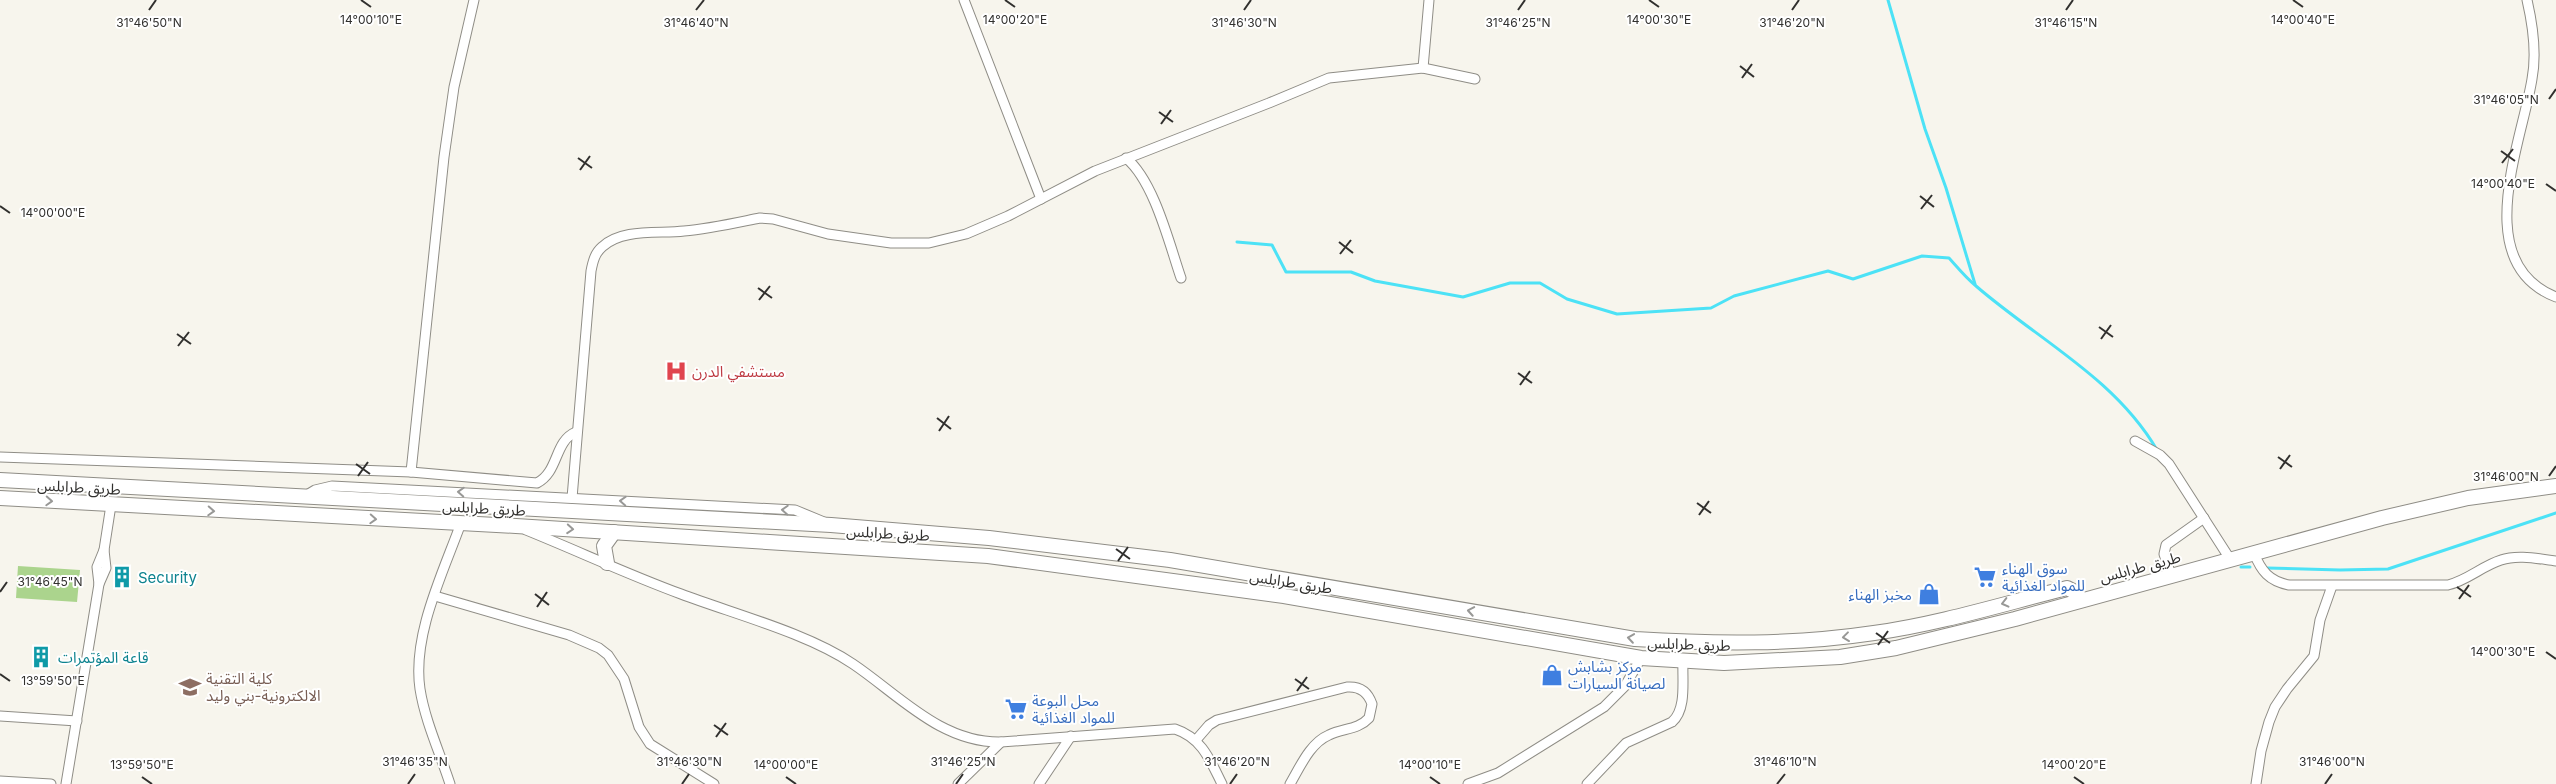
<svg xmlns="http://www.w3.org/2000/svg" width="2556" height="784" font-family="Inter,'Noto Sans Arabic',sans-serif">
<style>
.grass{fill:#abd48d}
.lines{fill:none;stroke-linecap:round;stroke-linejoin:round}
.stream{stroke:#4ce2f6;stroke-width:3}
.minor-casing{stroke:#8f8d86;stroke-width:11}
.trunk-casing{stroke:#8f8d86;stroke-width:16}
.minor{stroke:#fff;stroke-width:9}
.trunk{stroke:#fff;stroke-width:14}
.oneway{stroke:#989896}
.ticks{fill:none;stroke:#31302e;stroke-width:2}
.labels{text-anchor:middle;dominant-baseline:central;stroke-width:4;stroke-linejoin:round;paint-order:stroke}
.health-label{font-size:15px;fill:#be3a42;stroke:#fff;text-anchor:start}
.street-label{font-size:15px;fill:#31302e;stroke:#fff}
.shop-label{font-size:15px;fill:#366cbe;stroke:#fff;text-anchor:start}
.culture-label{font-size:15px;fill:#0d838f;stroke:#fff;text-anchor:start}
.education-label{font-size:15px;fill:#785e54;stroke:#fff;text-anchor:start}
.ticks-label{font-size:12px;text-anchor:middle;fill:#31302e;stroke:#fff;stroke-width:4;stroke-linejoin:round;paint-order:stroke}
</style>
<rect width="100%" height="100%" fill="#f7f5ed"/>
<path class="grass" d="M 18,566 L 80,570 L 77,602 L 16,598 Z"/>
<g class="lines">
<g class="stream">
<path d="M 1888,0 L 1925,129 L 1946,188 L 1975,284"/>
<path d="M 1237,242 L 1272,245 L 1286,272 L 1351,272 L 1375,281 L 1463,297 L 1510,283 L 1540,283 L 1567,299 L 1617,314 L 1711,308 L 1734,296 L 1828,271 L 1853,279 L 1922,256 L 1949,258 C 1958,268 1966,278 1976,286 C 2037,339 2115,378 2157,450"/>
<path d="M 2241,567 L 2250,567"/>
<path d="M 2267,568 L 2340,570 L 2388,569 L 2556,513"/>
</g>
<g class="minor-casing">
<g id="minor">
<path d="M 964,0 L 1041,199"/>
<path d="M 2527,0 C 2533,26 2537,53 2532,79 C 2522,142 2469,263 2556,297"/>
<path d="M 1423,68 L 1429,0"/>
<path d="M 1126,158 C 1154,181 1169,243 1181,278"/>
<path d="M 2135,441 L 2160,455 L 2169,464 L 2230,559"/>
<path d="M 0,457 L 411,472 L 537,483 C 559,472 554,441 576,432"/>
<path d="M 411,472 L 444,157 L 454,87 L 474,0"/>
<path d="M 305,496 L 315,490 L 332,486 L 795,510 L 824,522"/>
<path d="M 572,498 L 591,271 C 593,261 595,253 602,247 C 622,228 659,234 684,231 C 709,229 735,223 760,218 L 773,219 L 828,234 L 891,243 L 929,243 L 966,234 L 1008,216 L 1095,171 L 1269,103 L 1329,78 L 1423,68 L 1475,79"/>
<path d="M 526,530 C 578,551 629,575 681,594 C 734,614 807,633 853,664 C 899,695 941,743 1001,742 L 1175,729 C 1202,738 1210,760 1222,784"/>
<path d="M 2254,553 C 2261,571 2269,581 2289,585 L 2448,585 C 2468,580 2482,566 2501,560 C 2518,554 2539,559 2556,561"/>
<path d="M 2171,575 L 2164,554 L 2166,545 L 2204,518"/>
<path d="M 99,584 L 97,567 L 104,550 L 111,505"/>
<path d="M 435,596 L 569,635 L 599,648 L 608,655 L 624,679 L 639,727 L 650,744 L 714,784"/>
<path d="M 0,716 L 77,721"/>
<path d="M 1196,740 L 1209,725 L 1217,720 L 1347,687 C 1360,686 1368,692 1372,704 L 1369,718 C 1358,730 1343,728 1329,735 C 1310,743 1300,767 1290,784"/>
<path d="M 0,781 L 51,784"/>
<path d="M 66,784 L 99,584 L 106,568 L 104,550"/>
<path d="M 450,784 C 440,753 425,721 420,689 C 412,635 443,573 461,523"/>
<path d="M 958,784 L 1001,742"/>
<path d="M 1039,784 L 1071,736"/>
<path d="M 1468,784 L 1498,773 L 1604,707 L 1625,686 L 1641,658"/>
<path d="M 1587,784 L 1626,743 L 1672,722 C 1687,709 1682,680 1683,661"/>
<path d="M 2256,784 L 2261,751 L 2269,722 L 2275,707 L 2287,689 L 2314,656 L 2320,620 L 2332,586"/>
</g>
</g>
<g class="trunk-casing">
<g id="trunk">
<path d="M 0,480 L 831,525 L 989,538 L 1170,560 L 1635,639 C 1715,644 1794,645 1874,633 C 1939,624 2003,604 2067,588 L 2075,592 L 2082,600"/>
<path d="M 0,498 L 516,526 L 988,556 L 1284,596 L 1641,658 L 1724,663 L 1840,657 L 1896,648 L 2015,619 L 2382,518 L 2468,498 L 2556,486"/>
<path d="M 607,563 L 604,546 L 614,532"/>
</g>
</g>
<use href="#minor" class="minor"/>
<use href="#trunk" class="trunk"/>
</g>
<defs><path id="oneway-chevron" d="M-2-3.5L2.5 0L-2 3.5" fill="none" stroke-width="1.6" stroke-linecap="round" stroke-linejoin="round" transform="scale(1.25)"/></defs>
<g class="oneway">
<use href="#oneway-chevron" transform="translate(461 492) rotate(-177)"/>
<use href="#oneway-chevron" transform="translate(49 501) rotate(3)"/>
<use href="#oneway-chevron" transform="translate(623 501) rotate(-177)"/>
<use href="#oneway-chevron" transform="translate(785 510) rotate(-177)"/>
<use href="#oneway-chevron" transform="translate(211 511) rotate(3)"/>
<use href="#oneway-chevron" transform="translate(373 519) rotate(3)"/>
<use href="#oneway-chevron" transform="translate(570 529) rotate(4)"/>
<use href="#oneway-chevron" transform="translate(2005 603) rotate(166)"/>
<use href="#oneway-chevron" transform="translate(1471 611) rotate(-170)"/>
<use href="#oneway-chevron" transform="translate(1846 637) rotate(173)"/>
<use href="#oneway-chevron" transform="translate(1631 638) rotate(-172)"/>
</g>
<path class="ticks" d="M 361,0 L 371,7M 1005,0 L 1015,7M 1649,0 L 1659,7M 2293,0 L 2303,7M 149,10 L 156,0M 696,10 L 704,0M 1244,10 L 1251,0M 1518,10 L 1525,0M 1792,10 L 1799,0M 2066,10 L 2073,0M 1740,66 L 1754,77M 1742,78 L 1752,64M 2549,99 L 2556,89M 1159,112 L 1173,122M 1161,124 L 1171,110M 2501,151 L 2515,161M 578,158 L 592,168M 2502,163 L 2513,149M 580,170 L 590,156M 2546,184 L 2556,191M 1920,196 L 1934,207M 0,206 L 10,213M 1921,209 L 1932,195M 1339,242 L 1353,253M 1340,254 L 1351,240M 758,288 L 772,298M 759,300 L 770,286M 2099,327 L 2113,337M 177,334 L 191,344M 2101,339 L 2111,325M 178,346 L 189,332M 1518,373 L 1532,383M 1520,385 L 1530,371M 937,418 L 951,429M 939,431 L 949,416M 2278,457 L 2292,467M 356,464 L 370,474M 2280,469 L 2290,455M 358,476 L 368,462M 2549,476 L 2556,466M 1697,503 L 1711,513M 1699,515 L 1709,501M 1116,549 L 1130,559M 1118,561 L 1128,547M 2457,587 L 2471,597M 0,592 L 7,582M 535,594 L 549,605M 2459,599 L 2469,585M 537,607 L 547,592M 1876,633 L 1890,643M 1878,645 L 1888,631M 2546,652 L 2556,659M 0,674 L 10,681M 1295,679 L 1309,689M 1297,691 L 1307,677M 714,725 L 728,735M 716,737 L 726,723M 142,777 L 152,784M 786,777 L 796,784M 1430,777 L 1440,784M 2074,777 L 2084,784M 408,784 L 415,774M 682,784 L 689,774M 956,784 L 963,774M 1230,784 L 1237,774M 1777,784 L 1785,774M 2325,784 L 2332,774"/>
<defs>
<g id="hospital-bare" transform="scale(1.725)"><path d="M-5-5h3v3.5h4V-5h3V5h-3V1.5h-4V5h-3Z" fill="#e0444e" stroke="#fff" stroke-width="2.5" paint-order="stroke"/></g>
<g id="building-bare" transform="scale(1.725)"><path d="M-4-6H4V6H1V3H-1V6H-4ZM-2.5-4.3h1.7v1.8h-1.7ZM.8-4.3h1.7v1.8H.8ZM-2.5-1h1.7V.8h-1.7ZM.8-1h1.7V.8H.8Z" fill="#0f9aa8" stroke="#fff" stroke-width="2.5" paint-order="stroke"/></g>
<g id="supermarket-bare" transform="scale(1.725)"><path d="M-6-5.5h2.5l.6 2H6L4.5 2H-2.5L-4.4-4H-6ZM-1.5 3.2a1.3 1.3 0 1 0 .1 0ZM3 3.2a1.3 1.3 0 1 0 .1 0Z" fill="#3f7fe0" stroke="#fff" stroke-width="2.5" paint-order="stroke"/></g>
<g id="shop-bare" transform="scale(1.725)"><path d="M-5-2.5h2.3a2.7 3.5 0 0 1 5.4 0H5L5.5 6h-11ZM-1.5-2.5h3a1.5 2.3 0 0 0-3 0Z" fill="#3f7fe0" stroke="#fff" stroke-width="2.5" paint-order="stroke"/></g>
<g id="university-bare" transform="scale(1.725)"><path d="M0-5L7-2L0 1L-7-2ZM-4 1L0 2.5L4 1V4Q0 6-4 4Z" fill="#8d6e63" stroke="#fff" stroke-width="2.5" paint-order="stroke"/></g>
</defs>
<g fill-rule="evenodd">
<use href="#hospital-bare" x="676" y="371"/>
<use href="#building-bare" x="122" y="577"/>
<use href="#supermarket-bare" x="1985" y="577"/>
<use href="#shop-bare" x="1929" y="594"/>
<use href="#building-bare" x="41" y="657"/>
<use href="#shop-bare" x="1552" y="675"/>
<use href="#university-bare" x="190" y="687"/>
<use href="#supermarket-bare" x="1016" y="709"/>
</g>
<g class="labels">
<g class="health-label">
<text x="692" y="371">مستشفي الدرن</text>
</g>
<g class="street-label">
<text transform="translate(79 487) rotate(3)">طريق طرابلس</text>
<text transform="translate(484 508) rotate(3)">طريق طرابلس</text>
<text transform="translate(888 533) rotate(3)">طريق طرابلس</text>
<text transform="translate(2140 567) rotate(-15)">طريق طرابلس</text>
<text transform="translate(1291 582) rotate(9)">طريق طرابلس</text>
<text transform="translate(1689 644) rotate(2)">طريق طرابلس</text>
</g>
<g class="shop-label">
<text x="2002" y="568">سوق الهناء<tspan x="2002" dy="17">للمواد الغذائية</tspan></text>
<text x="1912" y="594" text-anchor="end">مخبز الهناء</text>
<text x="1568" y="666">مركز بشابش<tspan x="1568" dy="17">لصيانة السيارات</tspan></text>
<text x="1032" y="700">محل البوعة<tspan x="1032" dy="17">للمواد الغذائية</tspan></text>
</g>
<g class="culture-label">
<text x="138" y="577">Security</text>
<text x="58" y="657">قاعة المؤتمرات</text>
</g>
<g class="education-label">
<text x="206" y="678">كلية التقنية<tspan x="206" dy="17">الالكترونية-بني وليد</tspan></text>
</g>
</g>
<g class="ticks-label">
<text x="1015" y="24">14°00'20"E</text>
<text x="371" y="24">14°00'10"E</text>
<text x="1659" y="24">14°00'30"E</text>
<text x="2303" y="24">14°00'40"E</text>
<text x="696" y="27">31°46'40"N</text>
<text x="1244" y="27">31°46'30"N</text>
<text x="1792" y="27">31°46'20"N</text>
<text x="2066" y="27">31°46'15"N</text>
<text x="149" y="27">31°46'50"N</text>
<text x="1518" y="27">31°46'25"N</text>
<text x="2506" y="104">31°46'05"N</text>
<text x="2503" y="188">14°00'40"E</text>
<text x="53" y="217">14°00'00"E</text>
<text x="2506" y="481">31°46'00"N</text>
<text x="50" y="586">31°46'45"N</text>
<text x="2503" y="656">14°00'30"E</text>
<text x="53" y="685">13°59'50"E</text>
<text x="415" y="766">31°46'35"N</text>
<text x="689" y="766">31°46'30"N</text>
<text x="963" y="766">31°46'25"N</text>
<text x="1237" y="766">31°46'20"N</text>
<text x="1785" y="766">31°46'10"N</text>
<text x="2332" y="766">31°46'00"N</text>
<text x="142" y="769">13°59'50"E</text>
<text x="786" y="769">14°00'00"E</text>
<text x="1430" y="769">14°00'10"E</text>
<text x="2074" y="769">14°00'20"E</text>
</g>
</svg>
